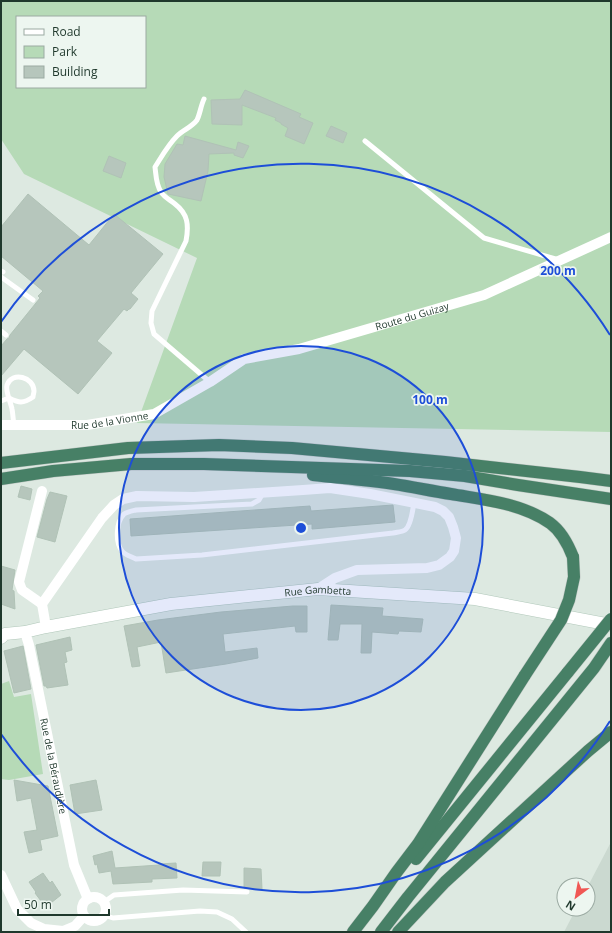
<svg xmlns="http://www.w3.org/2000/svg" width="612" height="933" font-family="'Open Sans',sans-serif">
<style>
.built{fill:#cbd9d0}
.green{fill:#b6dab7;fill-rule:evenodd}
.building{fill:#b6c6bc;stroke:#b0c2b6}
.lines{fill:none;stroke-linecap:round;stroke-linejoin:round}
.secondary-casing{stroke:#b1c8ba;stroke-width:13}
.trunk-casing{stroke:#c0c7c4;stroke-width:13}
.service{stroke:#fff;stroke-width:5}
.minor{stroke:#fff;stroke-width:10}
.secondary{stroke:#fff;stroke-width:12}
.trunk{stroke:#478066;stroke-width:12}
.trunk-bridge-casing{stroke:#c0c7c4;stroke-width:13;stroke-linecap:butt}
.trunk-bridge{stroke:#478066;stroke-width:12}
.ring{fill:none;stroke:#1d4ed8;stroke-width:2}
.labels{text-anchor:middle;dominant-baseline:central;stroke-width:3.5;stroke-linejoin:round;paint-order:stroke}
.street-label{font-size:10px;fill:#1f382c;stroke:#edf6f0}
.centre{fill:#1d4ed8;stroke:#edf6f0;stroke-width:2}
.ring-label{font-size:12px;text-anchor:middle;font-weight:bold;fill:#1d4ed8;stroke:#edf6f0;stroke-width:3.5;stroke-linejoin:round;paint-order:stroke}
</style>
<rect width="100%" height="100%" fill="#dde9e1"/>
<path class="built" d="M 611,842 L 611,932 L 564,932 L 576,909 L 588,909 L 588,886 Z"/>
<g class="green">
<path d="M 1,1 L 611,1 L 611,432 L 137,423 L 197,258 L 24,174 L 1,139 ZM 17,17 L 145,17 L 145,87 L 17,87 Z"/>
<path d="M 9,681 L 14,697 L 31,694 L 43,774 L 9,780 L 1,779 L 1,684 Z"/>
</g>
<g class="building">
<path d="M 245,90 L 301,114 L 299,117 L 313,123 L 304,144 L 285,136 L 288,128 L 281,124 L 281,123 L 275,120 L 276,118 L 242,105 L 242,125 L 212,124 L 211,100 L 240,99 Z"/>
<path d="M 331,126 L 347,133 L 343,143 L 326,136 Z"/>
<path d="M 185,136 L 236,150 L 238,142 L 249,146 L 243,158 L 234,155 L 234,153 L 209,154 L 208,171 L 201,201 L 168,194 L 164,177 L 165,164 L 177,144 L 183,145 Z"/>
<path d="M 109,156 L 126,163 L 121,178 L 103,171 Z"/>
<path d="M 28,194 L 89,245 L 114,214 L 163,254 L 131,293 L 138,299 L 130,309 L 129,309 L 127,311 L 124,309 L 97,341 L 112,353 L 78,394 L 24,349 L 1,376 L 1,346 L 7,339 L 9,338 L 10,335 L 40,298 L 38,296 L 43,291 L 1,256 L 1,227 Z"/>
<path d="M 21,486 L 32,489 L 30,500 L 18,497 Z"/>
<path d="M 50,492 L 67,496 L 55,542 L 37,537 L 47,499 Z"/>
<path d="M 393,505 L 395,522 L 312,529 L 312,524 L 131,536 L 130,519 L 310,506 L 311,511 Z"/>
<path d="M 1,566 L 15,570 L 12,590 L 14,591 L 15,609 L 1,604 Z"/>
<path d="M 331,605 L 383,608 L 382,616 L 423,619 L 421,632 L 399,631 L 398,634 L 372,632 L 371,653 L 361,653 L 362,624 L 340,624 L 338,640 L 328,640 Z"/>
<path d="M 293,606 L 307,606 L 307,632 L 296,632 L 295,626 L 223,634 L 225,652 L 257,648 L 258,658 L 226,664 L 166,673 L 161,642 L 137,647 L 140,666 L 132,667 L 124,626 L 158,620 L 221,612 Z"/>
<path d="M 70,637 L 72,650 L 65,652 L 67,662 L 64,663 L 68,685 L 47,688 L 46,686 L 44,686 L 36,645 Z"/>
<path d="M 23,646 L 31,689 L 14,693 L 4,651 Z"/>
<path d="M 14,780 L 48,786 L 58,836 L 40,840 L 42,850 L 29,853 L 24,832 L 37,830 L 31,798 L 17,801 Z"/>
<path d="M 96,780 L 102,810 L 75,814 L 70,785 Z"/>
<path d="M 112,851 L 115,868 L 159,865 L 159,864 L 176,863 L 177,878 L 152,879 L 152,882 L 113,884 L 111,871 L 99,873 L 97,864 L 95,865 L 93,856 Z"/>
<path d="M 203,862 L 221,862 L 220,876 L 202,876 Z"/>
<path d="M 244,868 L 261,869 L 262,889 L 244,888 Z"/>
<path d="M 43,873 L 50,883 L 52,881 L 61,895 L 47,906 L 46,904 L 44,905 L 35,893 L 36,892 L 29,882 Z"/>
</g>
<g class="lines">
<g class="secondary-casing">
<g id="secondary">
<path id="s3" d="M 1,638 L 5,634 L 25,632 L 46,627 L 171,604 L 318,589 L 475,599 L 611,625"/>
</g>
</g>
<g class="trunk-casing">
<g id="trunk">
<path d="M 1,463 L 128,448 L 219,445 L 292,448 L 445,462 L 580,477 L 611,481"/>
<path d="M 313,475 C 340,478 367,480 394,484 C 413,487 432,491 451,494 C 485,500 521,503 550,523 C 561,531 568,544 573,557"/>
<path d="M 1,479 L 53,471 L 131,464 L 204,464 L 410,471 L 465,476 L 518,485 L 611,499"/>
<path d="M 416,859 L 568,672"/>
<path d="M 353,932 L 373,906 L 396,873 L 418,844 L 525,675"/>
<path d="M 381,932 L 408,897 L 594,668 L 611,643"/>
<path d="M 398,932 L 445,882 L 588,751 L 611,732"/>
</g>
</g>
<g class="service">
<path d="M 204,99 C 201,105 200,114 197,120 C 192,127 183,130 177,136 C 168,145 162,156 155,167 C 156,175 156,185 161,192 C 164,197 170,200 175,204 C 188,214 189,225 186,241 L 152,311 L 151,323 L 154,334 L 210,382"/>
<path d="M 365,141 L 484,238 L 559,260"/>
<path d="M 1,271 L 3,272"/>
<path d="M 1,277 L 33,300"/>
<path d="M 1,331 L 6,335"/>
<path d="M 9,398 C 19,403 23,404 33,397 C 33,395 34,393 34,391 C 34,377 12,371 7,385 C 5,391 11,403 12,409 C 13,414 13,420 14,425"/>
<path d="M 1,401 L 9,398"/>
<path d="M 263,493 L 259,500 L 252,504 L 136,510 C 132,511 127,512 124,514 C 116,522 115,542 122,551 C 125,555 130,556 136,559 L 202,555 L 393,533 C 397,532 402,532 405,530 C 411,526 413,509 414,502"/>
<path d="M 104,902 L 114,895 L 183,890 L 247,892"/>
<path d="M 104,915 L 113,918 L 200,911 L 217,912 L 232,919 L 246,932"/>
</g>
<g class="minor">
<path id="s1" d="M 1,425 L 87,425 L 154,414 L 210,382 L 244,359 L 299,349 L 484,295 L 611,237"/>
<path d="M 42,604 L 22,590 L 19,582 L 42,491"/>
<path d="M 46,627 L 42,604 L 102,518 L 114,505 L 123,499 L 137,496 L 194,497 L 303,490 L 330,488 L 370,494 L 435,507 L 443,511 L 449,517 L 453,527 L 456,538 L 454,551 L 450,557 L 439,565 L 427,568 L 357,570 L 335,578 L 318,589"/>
<path id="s2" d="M 25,632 L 29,645 L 74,865 L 88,899"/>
<path d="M 1,875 L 17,909 L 31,923 L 44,929 L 63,931 L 75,926 L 84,916"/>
<circle cx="94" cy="909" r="12"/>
</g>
<use href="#secondary" class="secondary"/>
<use href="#trunk" class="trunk"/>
<g class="trunk-bridge-casing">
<g id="trunk-bridge">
<path d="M 568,672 L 611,619"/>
<path d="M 525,675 L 561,620 L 569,600 L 574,577 L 573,557"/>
</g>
</g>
<use href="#trunk-bridge" class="trunk-bridge"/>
</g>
<circle cx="301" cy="528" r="182" fill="#1d4ed8" fill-opacity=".12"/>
<g class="ring">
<circle cx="301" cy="528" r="182"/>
<path d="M610 721A364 364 0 0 1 1 734M1 322A364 364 0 0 1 610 335"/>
</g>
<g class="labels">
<g class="street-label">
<text stroke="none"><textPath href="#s1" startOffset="433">Route du Guizay</textPath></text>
<text stroke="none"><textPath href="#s1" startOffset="109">Rue de la Vionne</textPath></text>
<text stroke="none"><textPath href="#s3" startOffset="322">Rue Gambetta</textPath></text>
<text stroke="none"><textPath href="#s2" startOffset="137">Rue de la Béraudière</textPath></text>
</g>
</g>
<circle cx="301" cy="528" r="6" class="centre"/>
<g class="ring-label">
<text x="558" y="275">200 m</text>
<text x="430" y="404">100 m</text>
</g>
<rect width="612" height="933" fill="none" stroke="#1f382c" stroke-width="4"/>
<rect x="16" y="16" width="130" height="72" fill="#edf6f0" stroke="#9baaa2"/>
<rect x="24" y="29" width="20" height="6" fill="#ffffff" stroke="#9baaa2"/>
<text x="52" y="36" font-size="12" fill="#1f382c">Road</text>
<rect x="24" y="46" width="20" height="12" fill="#b6dab7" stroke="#9baaa2"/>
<text x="52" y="56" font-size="12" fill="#1f382c">Park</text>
<rect x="24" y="66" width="20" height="12" fill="#b6c6bc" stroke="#9baaa2"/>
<text x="52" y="76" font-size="12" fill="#1f382c">Building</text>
<g transform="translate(576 897) rotate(212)"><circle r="19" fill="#edf6f0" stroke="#9baaa2"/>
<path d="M0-3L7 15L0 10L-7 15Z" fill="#f05754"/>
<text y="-6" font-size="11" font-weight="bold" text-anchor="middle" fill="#1f382c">N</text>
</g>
<path d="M18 909v6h91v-6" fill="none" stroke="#1f382c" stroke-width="2"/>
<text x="24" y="909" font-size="12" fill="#1f382c" stroke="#edf6f0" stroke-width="3" paint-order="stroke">50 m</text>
</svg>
